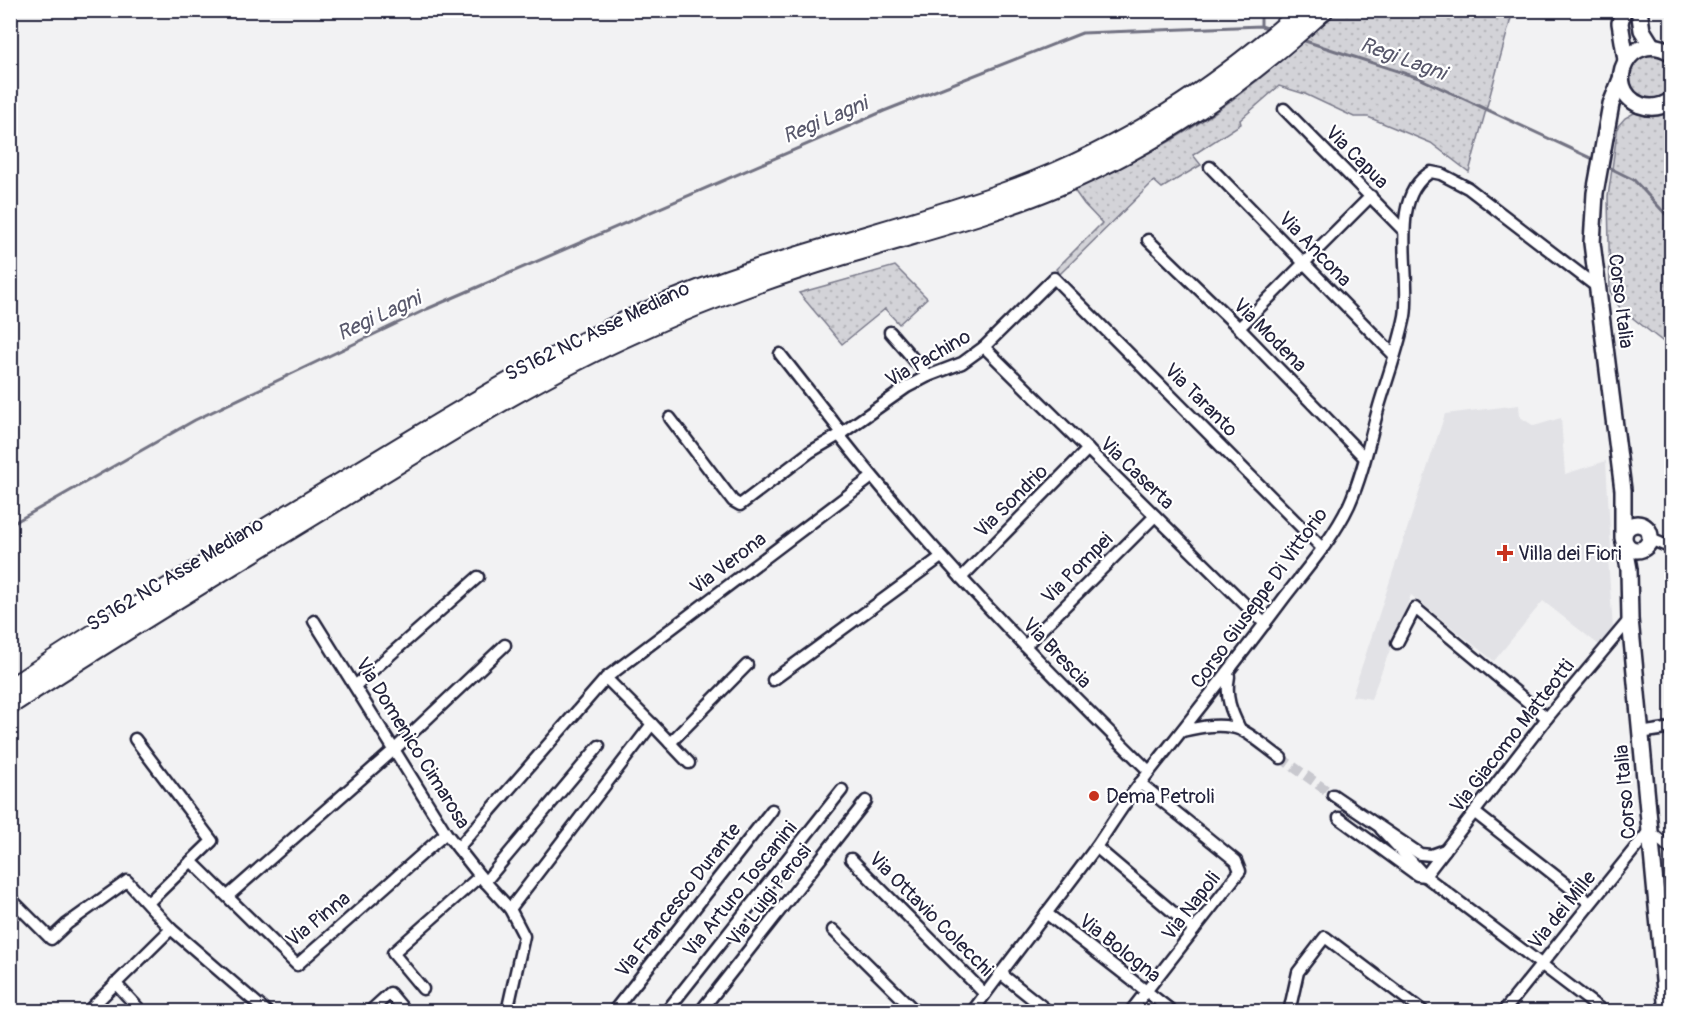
<svg xmlns="http://www.w3.org/2000/svg" width="1682" height="1022" font-family="Pangolin,sans-serif">
<style>
.built{fill:#e2e2e6}
.grass{fill:url(#grass-dots);stroke:#7a7a8a;stroke-width:1.5}
.lines{fill:none;stroke-linecap:round;stroke-linejoin:round}
.stream{stroke:#727282;stroke-width:3}
.minor-tunnel{stroke:#c8c8ce;stroke-width:10;stroke-dasharray:10 5;stroke-linecap:butt}
.minor-casing{stroke:#22223b;stroke-width:15}
.secondary-casing{stroke:#22223b;stroke-width:20}
.trunk-casing{stroke:#22223b;stroke-width:22}
.minor{stroke:#fff;stroke-width:10}
.secondary{stroke:#fff;stroke-width:15}
.trunk{stroke:#fff;stroke-width:18}
.poi-dot{fill:#c8321e;stroke:#fff;stroke-width:2}
.labels{text-anchor:middle;dominant-baseline:central;stroke-width:4.5;stroke-linejoin:round;paint-order:stroke}
.street-label{font-size:20px;fill:#22223b;stroke:#fff}
.poi-label{font-size:20px;fill:#22223b;stroke:#fff;text-anchor:start}
.water-label{font-size:21px;font-style:italic;fill:#58586b;stroke:#fff}
</style>
<defs>
<pattern id="grass-dots" width="8" height="8" patternUnits="userSpaceOnUse" patternTransform="scale(1.5)"><rect width="8" height="8" fill="#d3d3d8"/><path d="M2 2h.1M6 6h.1" fill="none" stroke="#b5b5ba" stroke-width="1.8" stroke-linecap="round"/></pattern>
</defs>
<rect width="100%" height="100%" fill="#f2f2f3"/>
<filter id="ink" filterUnits="userSpaceOnUse"><feTurbulence type="fractalNoise" baseFrequency=".0167" numOctaves="2"/><feDisplacementMap in="SourceGraphic" scale="12" xChannelSelector="R" yChannelSelector="G"/><feConvolveMatrix kernelMatrix="1 2 1 2 8 2 1 2 1" color-interpolation-filters="sRGB"/></filter>
<g filter="url(#ink)">
<path class="built" d="M 1519,405 L 1520,417 L 1534,426 L 1561,418 L 1565,474 L 1606,461 L 1611,549 L 1608,558 L 1613,629 L 1599,645 L 1543,601 L 1494,661 L 1411,595 L 1371,699 L 1352,696 L 1445,414 Z"/>
<g class="grass">
<path d="M 1337,11 L 1513,11 L 1469,172 L 1431,143 L 1368,117 L 1354,117 L 1305,94 L 1279,86 L 1240,120 L 1241,124 L 1193,155 L 1201,165 L 1162,188 L 1154,181 L 1060,274 L 1056,269 L 1102,223 L 1084,204 L 1074,190 C 1107,174 1140,158 1172,140 C 1233,104 1286,58 1337,11 Z"/>
<circle cx="1651" cy="77" r="22"/>
<path d="M 1634,113 L 1671,115 L 1671,348 L 1620,308 L 1610,291 L 1608,197 L 1618,126 L 1625,118 Z"/>
<path d="M 895,266 L 927,298 L 899,324 L 885,309 L 842,344 L 799,293 Z"/>
</g>
<g class="lines">
<g class="stream">
<path d="M 1261,26 L 1261,10"/>
<path d="M 1302,40 L 1419,78 L 1595,160"/>
<path d="M 1606,166 L 1634,180 L 1672,221"/>
<path d="M 10,525 L 195,420 L 427,309 L 884,111 L 1082,33 L 1261,26 L 1270,29"/>
</g>
<path class="minor-tunnel" d="M 1281,758 L 1333,795"/>
<g class="minor-casing">
<g id="minor">
<path d="M 1284,109 L 1404,231"/>
<path d="M 1210,167 L 1394,355"/>
<path d="M 1148,240 L 1239,328 L 1364,457"/>
<path d="M 1239,328 L 1371,196"/>
<path d="M 890,332 L 928,376"/>
<path d="M 984,347 L 1265,624"/>
<path d="M 780,354 L 842,433"/>
<path d="M 670,418 L 733,501 L 740,505 L 810,452 L 839,435 L 907,387 L 928,376 L 962,363 L 984,347 L 1054,278 L 1322,548"/>
<path d="M 839,435 C 934,555 1040,664 1149,771"/>
<path d="M 1650,539 L 1672,548"/>
<path d="M 961,578 L 1088,449"/>
<path d="M 314,621 L 446,833 L 480,876 L 510,909 L 524,936 L 507,1012"/>
<path d="M 1397,643 L 1415,608 L 1547,718"/>
<path d="M 1025,646 L 1155,516"/>
<path d="M 1229,676 C 1225,697 1231,711 1240,729"/>
<path d="M 773,680 L 941,557"/>
<path d="M 355,686 L 478,577"/>
<path d="M 652,724 L 689,763"/>
<path d="M 1182,731 C 1200,727 1223,722 1241,730 C 1253,735 1269,750 1281,758"/>
<path d="M 1640,733 L 1672,728"/>
<path d="M 135,739 L 212,841 L 148,903"/>
<path d="M 670,743 L 747,665"/>
<path d="M 1333,795 L 1420,854 L 1431,855 L 1445,850"/>
<path d="M 1474,812 L 1590,903"/>
<path d="M 1339,818 L 1417,875 L 1425,876 L 1547,718 L 1630,619"/>
<path d="M 1381,829 L 1425,876 L 1604,1012"/>
<path d="M 1096,847 L 1194,930"/>
<path d="M 458,848 L 606,678"/>
<path d="M 851,859 L 985,994"/>
<path d="M 191,861 L 297,965 L 446,833"/>
<path d="M 485,882 L 599,746"/>
<path d="M 228,896 L 395,749 L 505,645"/>
<path d="M 10,898 L 51,939 L 67,924 L 127,881 L 171,929 L 267,1012"/>
<path d="M 510,909 L 652,724 L 606,678 L 872,477"/>
<path d="M 1046,913 L 1173,1012"/>
<path d="M 833,930 L 916,1012"/>
<path d="M 1000,973 L 1049,1012"/>
<path d="M 115,983 L 142,1012"/>
<path d="M 423,989 L 393,953 L 480,876"/>
<path d="M 87,1012 L 171,929"/>
<path d="M 369,1012 L 390,993 L 406,1012"/>
<path d="M 613,1012 L 772,810"/>
<path d="M 666,1012 L 842,790"/>
<path d="M 700,1012 L 866,801"/>
<path d="M 972,1012 C 1012,957 1054,904 1094,850 C 1110,827 1124,803 1142,781 C 1190,720 1238,660 1284,598 C 1307,568 1333,539 1349,505 C 1363,474 1370,438 1379,406 C 1388,376 1399,346 1405,316 C 1412,275 1387,197 1431,172 L 1441,174 L 1468,188 L 1597,287"/>
<path d="M 1130,1012 L 1240,871 L 1236,861 L 1140,783"/>
<path d="M 1289,1012 L 1298,972 L 1325,937 L 1424,1012"/>
<path d="M 1503,1012 L 1649,831 L 1672,850"/>
</g>
</g>
<g class="secondary-casing">
<g id="secondary">
<path d="M 1623,10 L 1620,23 L 1626,60"/>
<path d="M 1639,10 L 1642,30 L 1652,46"/>
<path d="M 1672,53 C 1629,27 1601,88 1640,105 C 1651,109 1662,107 1672,100"/>
<path d="M 1621,79 L 1611,104 L 1595,193 L 1592,243 L 1623,490 L 1623,538"/>
<circle cx="1637" cy="537" r="13"/>
<path d="M 1624,542 L 1629,569 L 1630,619 L 1667,1012"/>
</g>
</g>
<g class="trunk-casing">
<g id="trunk">
<path d="M 10,688 C 115,618 223,554 330,489 C 436,425 539,359 652,309 C 769,257 896,232 1016,188 C 1127,147 1215,88 1303,10"/>
<path d="M 10,705 C 119,633 231,566 342,498 C 438,440 534,378 637,332 C 703,301 772,277 841,256 C 913,234 987,216 1056,187 C 1158,144 1242,85 1324,10"/>
</g>
</g>
<use href="#minor" class="minor"/>
<use href="#secondary" class="secondary"/>
<use href="#trunk" class="trunk"/>
</g>
</g>
<g class="poi-dot">
<path d="M1502 544h6v6h6v6h-6v6h-6v-6h-6v-6h6z"/>
<circle cx="1094" cy="796" r="6"/>
</g>
<g class="labels">
<g class="street-label">
<text transform="translate(1357 157) rotate(45)">Via Capua</text>
<text transform="translate(1315 249) rotate(46)">Via Ancona</text>
<text transform="translate(1621 301) rotate(83)">Corso Italia</text>
<text transform="translate(597 331) rotate(-26)">SS162 NC Asse Mediano</text>
<text transform="translate(1270 335) rotate(45)">Via Modena</text>
<text transform="translate(928 358) rotate(-30)">Via Pachino</text>
<text transform="translate(1201 400) rotate(45)">Via Taranto</text>
<text transform="translate(1137 473) rotate(44)">Via Caserta</text>
<text transform="translate(1011 501) rotate(-45)">Via Sondrio</text>
<text transform="translate(728 563) rotate(-37)">Via Verona</text>
<text transform="translate(1077 568) rotate(-45)">Via Pompei</text>
<text transform="translate(175 574) rotate(-31)">SS162 NC Asse Mediano</text>
<text transform="translate(1259 598) rotate(-54)">Corso Giuseppe Di Vittorio</text>
<text transform="translate(1057 653) rotate(46)">Via Brescia</text>
<text transform="translate(1512 736) rotate(-52)">Via Giacomo Matteotti</text>
<text transform="translate(413 743) rotate(58)">Via Domenico Cimarosa</text>
<text transform="translate(1625 792) rotate(-95)">Corso Italia</text>
<text transform="translate(740 889) rotate(-51)">Via Arturo Toscanini</text>
<text transform="translate(769 895) rotate(-52)">Via Luigi Perosi</text>
<text transform="translate(678 900) rotate(-52)">Via Francesco Durante</text>
<text transform="translate(1191 906) rotate(-52)">Via Napoli</text>
<text transform="translate(1562 910) rotate(-51)">Via dei Mille</text>
<text transform="translate(931 914) rotate(45)">Via Ottavio Colecchi</text>
<text transform="translate(318 919) rotate(-39)">Via Pinna</text>
<text transform="translate(1120 948) rotate(38)">Via Bologna</text>
</g>
<g class="poi-label">
<text x="1518" y="553">Villa dei Fiori</text>
<text x="1106" y="796">Dema Petroli</text>
</g>
<g class="water-label">
<text transform="translate(1403 59) rotate(20)">Regi Lagni</text>
<text transform="translate(825 120) rotate(-23)">Regi Lagni</text>
<text transform="translate(379 316) rotate(-25)">Regi Lagni</text>
</g>
</g>
<rect width="1682" height="1022" fill="none" stroke="#fff" stroke-width="36"/>
<rect x="18" y="18" width="1646" height="986" fill="none" stroke="#22223b" stroke-width="2" filter="url(#ink)"/>
</svg>
